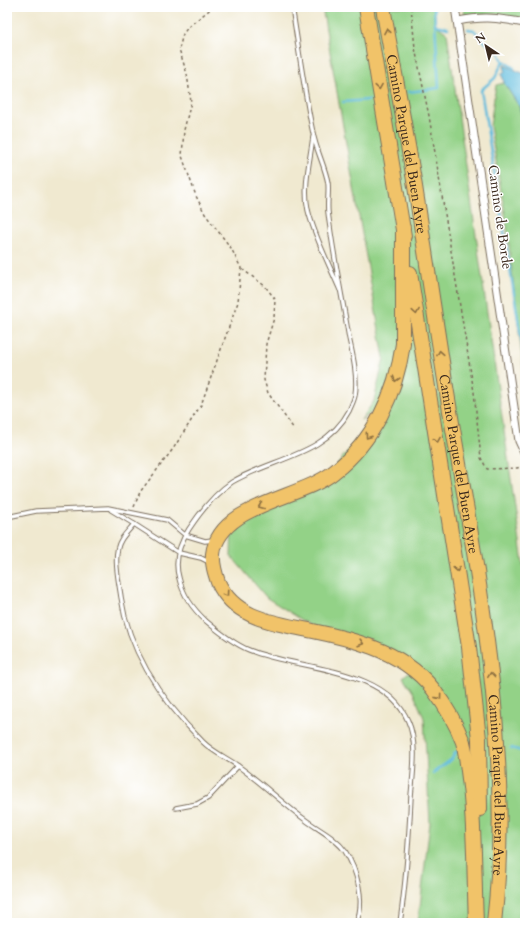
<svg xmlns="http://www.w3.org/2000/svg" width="532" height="930" font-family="Cardo,serif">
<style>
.green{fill:#93d287;stroke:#677e52}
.water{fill:#5fbcdd;stroke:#4d737e}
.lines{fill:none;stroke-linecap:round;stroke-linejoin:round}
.stream{stroke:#5fbcdd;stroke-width:2.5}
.service-casing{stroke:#7a6d5c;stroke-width:5.5}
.minor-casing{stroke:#7a6d5c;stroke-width:9}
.motorway-casing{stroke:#7a6d5c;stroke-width:16}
.path{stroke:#7a6d5c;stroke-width:1.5;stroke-dasharray:3 3;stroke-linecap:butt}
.service{stroke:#fff;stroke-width:3.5}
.minor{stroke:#fff;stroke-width:7}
.motorway{stroke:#f1c369;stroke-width:14}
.oneway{stroke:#8d6f40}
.labels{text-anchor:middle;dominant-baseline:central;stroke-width:3;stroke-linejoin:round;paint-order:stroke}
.street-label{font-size:14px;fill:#3b2a1e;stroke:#fff}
</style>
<rect width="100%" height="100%" fill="#fff"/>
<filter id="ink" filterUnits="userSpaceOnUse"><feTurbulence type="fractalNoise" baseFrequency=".025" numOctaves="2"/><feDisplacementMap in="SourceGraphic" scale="8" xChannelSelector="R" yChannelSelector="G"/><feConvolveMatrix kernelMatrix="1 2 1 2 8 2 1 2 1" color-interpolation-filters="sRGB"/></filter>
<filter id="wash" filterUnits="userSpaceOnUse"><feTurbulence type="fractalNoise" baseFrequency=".012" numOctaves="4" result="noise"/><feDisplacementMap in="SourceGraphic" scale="16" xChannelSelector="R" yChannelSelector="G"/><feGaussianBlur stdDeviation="0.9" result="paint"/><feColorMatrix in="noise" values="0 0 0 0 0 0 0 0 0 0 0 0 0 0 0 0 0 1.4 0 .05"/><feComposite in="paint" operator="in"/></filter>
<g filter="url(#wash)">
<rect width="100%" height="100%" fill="#f0e9d0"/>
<g class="green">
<path d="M 322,7 L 434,7 L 436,25 L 447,33 L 525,577 L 525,923 L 418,923 L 430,823 L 424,718 L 413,692 L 403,677 L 412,669 L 323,633 L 267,598 L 231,556 L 232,522 L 326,478 L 386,403 L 361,420 L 374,401 L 384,358 Z"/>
<path d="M 463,7 L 525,7 L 525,20 L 496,14 L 465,15 Z"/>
<path d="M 504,83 L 519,106 L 525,128 L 525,384 L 506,219 L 490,126 L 496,85 Z"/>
</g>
<path class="water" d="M 504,65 L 525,74 L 525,128 L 519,106 L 504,83 L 503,78 L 501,74 L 505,71 Z"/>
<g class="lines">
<g class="stream">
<path d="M 436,25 L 448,28"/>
<path d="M 468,29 L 474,30 L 486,43 L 498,51 L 503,61 L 495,78 L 481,90 L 525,362"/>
<path d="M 503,61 L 514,68"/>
<path d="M 408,92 L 439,88 L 434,7"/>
<path d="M 343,102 L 369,100"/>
<path d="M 511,748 L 525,752"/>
<path d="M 433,773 L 452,759 L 454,754 L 458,751"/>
</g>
</g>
</g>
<g filter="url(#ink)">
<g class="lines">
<g class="service-casing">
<g id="service">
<path d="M 292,7 C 299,49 304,91 313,133 C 316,150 325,166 328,183 C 329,192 327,202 328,212 C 333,254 342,296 349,338 C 353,356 358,377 355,395 C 354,401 351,406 349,411 C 326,455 270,459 232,482 C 214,494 201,511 189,529 C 180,543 174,561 179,578 C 183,596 193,609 206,621 C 219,632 234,644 249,650 C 297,670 385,666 408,721 C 418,743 413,773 411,796 C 409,839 406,881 400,923"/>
<path d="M 313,137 C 310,160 303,187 308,210 C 315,238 329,264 340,290"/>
<path d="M 111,510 L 134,524"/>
<path d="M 7,517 L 36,511 L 108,508 L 167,520 L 185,535 L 205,541 L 213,540"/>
<path d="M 209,562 L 201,558 L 179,553 L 134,524 C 130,529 124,535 121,540 C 112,554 119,582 121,597 C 129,653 164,703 203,742 C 213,752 227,758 238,766 C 262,783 283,804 307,821 C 319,830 336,838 345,851 C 357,870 366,902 356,923"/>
<path d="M 176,808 L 197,804 L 208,798 L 238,766"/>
</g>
</g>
<g class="minor-casing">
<g id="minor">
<path d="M 455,7 L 519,441 L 525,454"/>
<path d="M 458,21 C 485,16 498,18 525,23"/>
</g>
</g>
<g class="motorway-casing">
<g id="motorway">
<path d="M 366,7 L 404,236"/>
<path id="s1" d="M 383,7 C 394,71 407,135 417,199 C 429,276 440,353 453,429 C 481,592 513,757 494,923"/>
<path d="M 403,228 L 403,344 C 396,393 374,441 334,472 C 301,499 219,504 213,554 C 212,564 215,573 218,582 C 235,620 277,623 313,631 C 333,635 353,640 372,647 C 396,656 417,669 433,689 C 445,705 456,723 463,742 C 467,757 468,772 470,787 C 475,832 474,878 476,923"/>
<path d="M 410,273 L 469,647 L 479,739 L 480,809"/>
</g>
</g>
<g class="path">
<path d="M 411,7 L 415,48 L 429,116 L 474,392 L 481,458 L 487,469 L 517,468 L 525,466"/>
<path d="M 242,269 L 265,286 L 275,299 L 274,318 L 266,344 L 264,380 L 268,393 L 294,429"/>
<path d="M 134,507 L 140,492 L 173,449 L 201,405 L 238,302 L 241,268 L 231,248 L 205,214 L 196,196 L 182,156 L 184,130 L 191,102 L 187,74 L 179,49 L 183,34 L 188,27 L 213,7"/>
</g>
<use href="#service" class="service"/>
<use href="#minor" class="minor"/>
<use href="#motorway" class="motorway"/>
</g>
<defs><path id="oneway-chevron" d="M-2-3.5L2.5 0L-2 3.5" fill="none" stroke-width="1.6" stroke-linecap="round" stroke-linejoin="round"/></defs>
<g class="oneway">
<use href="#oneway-chevron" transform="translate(387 31) rotate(-100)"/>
<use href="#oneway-chevron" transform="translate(379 87) rotate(81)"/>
<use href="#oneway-chevron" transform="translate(416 312) rotate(81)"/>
<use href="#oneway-chevron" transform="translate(440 353) rotate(-100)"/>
<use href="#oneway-chevron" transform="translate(396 379) rotate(107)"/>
<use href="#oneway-chevron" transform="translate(368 436) rotate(125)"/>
<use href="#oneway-chevron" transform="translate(437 440) rotate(81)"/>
<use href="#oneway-chevron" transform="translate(261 506) rotate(158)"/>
<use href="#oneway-chevron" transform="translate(457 569) rotate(81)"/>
<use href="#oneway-chevron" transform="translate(226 594) rotate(55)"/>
<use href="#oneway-chevron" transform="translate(361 643) rotate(17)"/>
<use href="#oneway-chevron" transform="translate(491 675) rotate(-97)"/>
<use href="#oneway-chevron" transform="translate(439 697) rotate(54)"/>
</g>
</g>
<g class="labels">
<g class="street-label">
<text stroke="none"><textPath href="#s1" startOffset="139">Camino Parque del Buen Ayre</textPath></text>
<text transform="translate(500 217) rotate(82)">Camino de Borde</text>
<text stroke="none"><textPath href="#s1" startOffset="463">Camino Parque del Buen Ayre</textPath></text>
<text stroke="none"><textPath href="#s1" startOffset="787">Camino Parque del Buen Ayre</textPath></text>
</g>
</g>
<rect width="532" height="930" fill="none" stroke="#fff" stroke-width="24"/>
<g transform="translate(486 46) rotate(325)" stroke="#ffffff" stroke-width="3" paint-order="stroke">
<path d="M0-3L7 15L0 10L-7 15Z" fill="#3b2a1e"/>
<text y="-6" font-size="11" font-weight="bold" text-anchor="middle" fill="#3b2a1e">N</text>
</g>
</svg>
